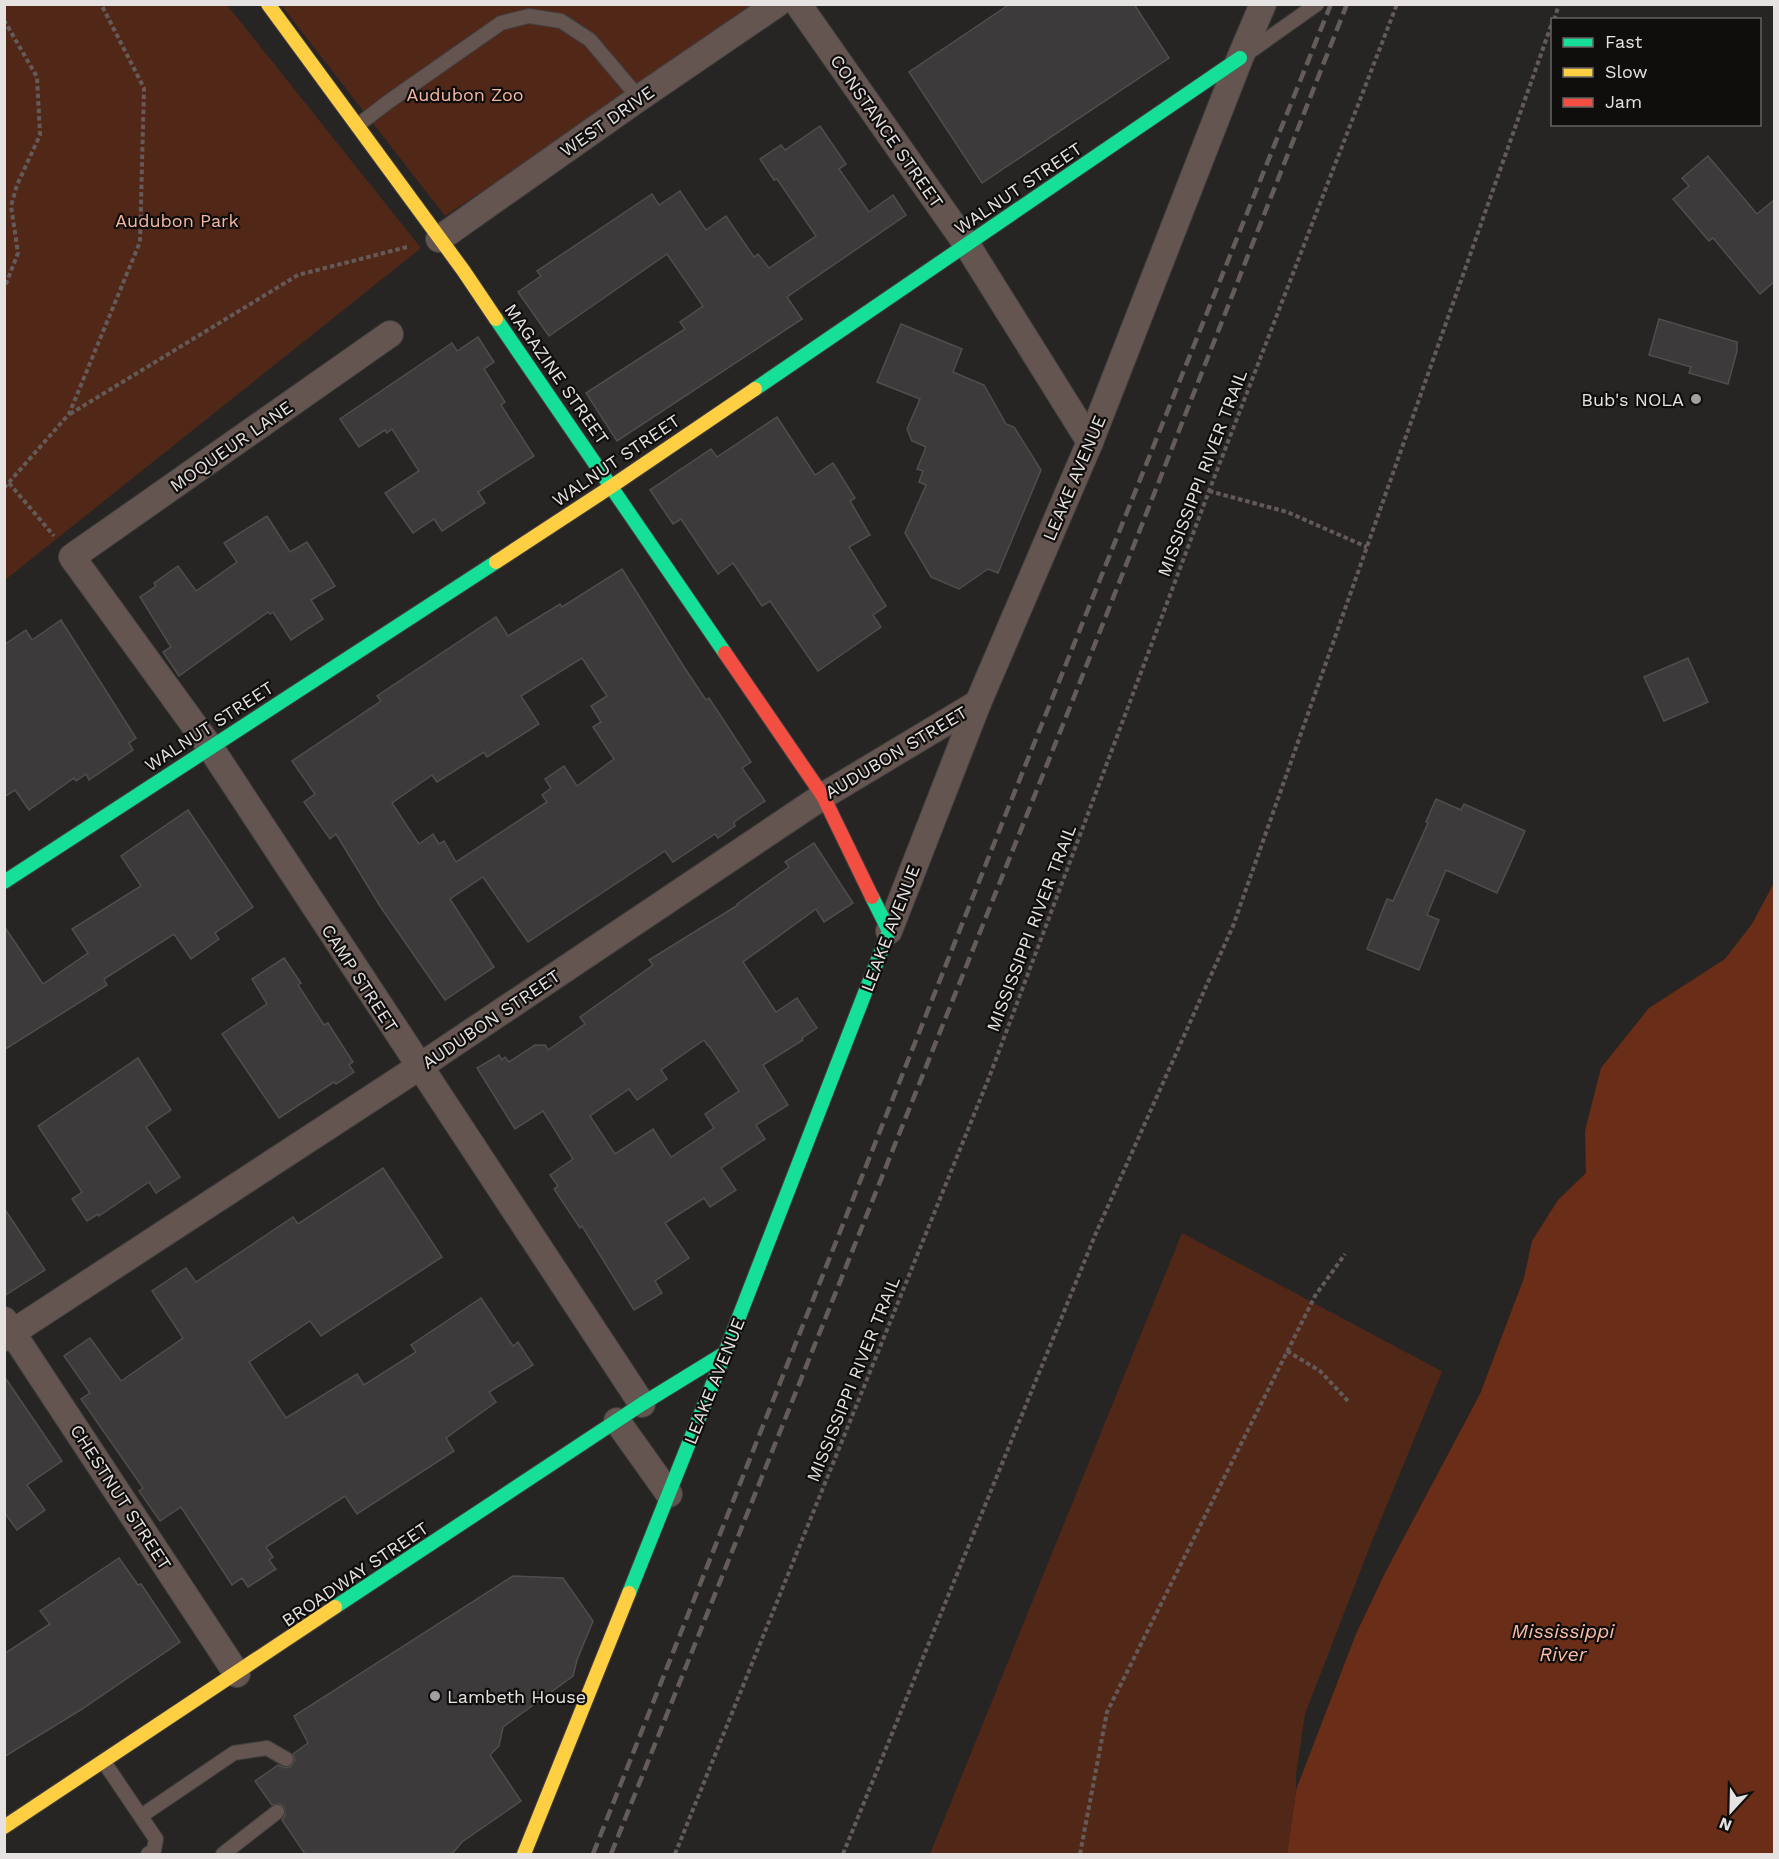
<svg xmlns="http://www.w3.org/2000/svg" width="1779" height="1859" font-family="'Work Sans',sans-serif">
<style>
.green{fill:#512718}
.water{fill:#6a2d17}
.pier{fill:#272524}
.building{fill:#3c3a3a;stroke:#504e4c;stroke-width:1.5;fill-rule:evenodd}
.lines{fill:none;stroke-linecap:round;stroke-linejoin:round}
.lane-casing{stroke:#413f3f;stroke-width:16}
.street-casing{stroke:#413f3f;stroke-width:28}
.fast-casing{stroke:#413f3f;stroke-width:16}
.slow-casing{stroke:#413f3f;stroke-width:16}
.jam-casing{stroke:#413f3f;stroke-width:16}
.path{stroke:#645b58;stroke-width:4;stroke-dasharray:4.5 3;stroke-linecap:butt}
.lane{stroke:#645550;stroke-width:14}
.street{stroke:#645550;stroke-width:26}
.fast{stroke:#16e098;stroke-width:14}
.slow{stroke:#ffcf43;stroke-width:14}
.jam{stroke:#f24e42;stroke-width:14}
.rail{stroke:#645c59;stroke-width:4.5;stroke-dasharray:12 6;stroke-linecap:butt}
.poi-dot{fill:#a2a09f;stroke:#100e0d;stroke-width:2}
.labels{text-anchor:middle;dominant-baseline:central;stroke-width:4.5;stroke-linejoin:round;paint-order:stroke}
.park-label{font-size:18px;fill:#f5b6a2;stroke:#100e0d}
.street-label{font-size:18px;fill:#e5e2e1;stroke:#100e0d}
.poi-label{font-size:18px;fill:#e5e2e1;stroke:#100e0d;text-anchor:end}
.water-label{font-size:20px;font-style:italic;fill:#fabba6;stroke:#100e0d}
</style>
<rect width="100%" height="100%" fill="#272524"/>
<g class="green">
<path d="M 5,4 L 227,5 L 421,248 L 5,580 Z"/>
<path d="M 281,5 L 764,5 L 445,216 Z"/>
<path d="M 1182,1233 L 1445,1373 L 1307,1715 L 1287,1854 L 930,1854 Z"/>
</g>
<path class="water" d="M 1774,862 L 1774,1854 L 1287,1854 L 1307,1716 L 1549,1165 L 1580,1048 L 1709,935 Z"/>
<path class="pier" d="M 1774,859 L 1774,883 L 1752,924 L 1725,959 L 1649,1008 L 1601,1068 L 1585,1131 L 1586,1173 L 1558,1200 L 1532,1241 L 1524,1278 L 1480,1394 L 1384,1575 L 1356,1634 L 1296,1790 L 1296,1775 L 1305,1714 L 1370,1546 L 1493,1248 L 1512,1215 L 1546,1164 L 1577,1047 L 1649,970 L 1707,933 Z"/>
<g class="building">
<path d="M 1010,4 L 1134,4 L 1169,58 L 982,183 L 909,72 Z"/>
<path d="M 820,126 L 846,164 L 839,169 L 869,212 L 893,195 L 906,215 L 787,297 L 802,319 L 617,441 L 586,393 L 685,329 L 680,322 L 703,306 L 667,254 L 549,336 L 518,292 L 541,276 L 537,271 L 652,194 L 659,205 L 680,191 L 706,230 L 726,216 L 754,257 L 758,254 L 769,268 L 816,236 L 777,179 L 774,180 L 760,159 L 781,145 L 785,150 Z"/>
<path d="M 1708,156 L 1757,214 L 1774,200 L 1774,282 L 1760,294 L 1713,238 L 1709,241 L 1673,199 L 1689,186 L 1682,178 Z"/>
<path d="M 1659,319 L 1737,342 L 1737,351 L 1728,384 L 1689,373 L 1691,367 L 1649,355 Z"/>
<path d="M 901,324 L 962,349 L 953,372 L 984,385 L 1006,424 L 1014,427 L 1041,470 L 998,573 L 988,569 L 959,589 L 931,577 L 905,533 L 926,485 L 919,482 L 923,471 L 917,469 L 926,447 L 912,441 L 907,429 L 920,399 L 877,382 Z"/>
<path d="M 478,337 L 494,362 L 484,369 L 505,402 L 501,405 L 534,456 L 478,492 L 485,503 L 442,531 L 434,519 L 413,533 L 385,493 L 419,471 L 392,429 L 387,433 L 385,430 L 359,447 L 340,419 L 452,343 L 457,351 Z"/>
<path d="M 777,417 L 815,475 L 833,463 L 855,498 L 850,501 L 870,535 L 849,547 L 886,606 L 873,615 L 881,627 L 818,671 L 770,601 L 762,606 L 733,563 L 718,574 L 681,519 L 673,524 L 650,490 L 711,449 L 717,457 Z"/>
<path d="M 267,516 L 290,552 L 307,542 L 335,586 L 311,600 L 323,619 L 291,640 L 273,612 L 270,614 L 268,612 L 179,676 L 163,652 L 171,647 L 140,597 L 156,586 L 154,583 L 178,566 L 196,591 L 237,562 L 224,543 Z"/>
<path d="M 622,569 L 684,667 L 706,700 L 709,698 L 751,762 L 742,768 L 765,801 L 734,822 L 735,826 L 718,838 L 715,834 L 673,862 L 665,851 L 528,942 L 483,877 L 450,899 L 494,967 L 445,1000 L 380,906 L 336,834 L 330,839 L 304,802 L 315,794 L 292,761 L 381,701 L 377,696 L 496,617 L 508,636 L 560,604 L 562,607 ZM 582,658 L 607,696 L 591,706 L 601,722 L 593,727 L 614,759 L 577,786 L 564,766 L 545,779 L 551,788 L 542,795 L 547,802 L 456,862 L 444,841 L 439,844 L 433,834 L 419,844 L 392,803 L 432,775 L 437,782 L 484,752 L 487,757 L 539,724 L 521,696 Z"/>
<path d="M 61,620 L 136,738 L 129,743 L 133,750 L 89,780 L 86,774 L 76,781 L 74,778 L 29,810 L 15,790 L 4,797 L 4,645 L 26,630 L 32,640 Z"/>
<path d="M 1688,658 L 1708,702 L 1664,721 L 1644,677 Z"/>
<path d="M 1436,799 L 1461,810 L 1464,804 L 1525,831 L 1497,893 L 1446,870 L 1427,915 L 1439,920 L 1419,970 L 1367,949 L 1387,899 L 1393,901 L 1428,823 L 1426,822 Z"/>
<path d="M 188,810 L 253,907 L 215,933 L 219,939 L 191,959 L 174,934 L 104,979 L 107,985 L 4,1050 L 4,926 L 43,984 L 88,953 L 72,929 L 141,886 L 121,856 Z"/>
<path d="M 814,843 L 853,903 L 824,922 L 816,909 L 743,962 L 776,1012 L 797,998 L 817,1028 L 802,1038 L 803,1040 L 763,1065 L 788,1105 L 756,1125 L 765,1139 L 721,1168 L 736,1190 L 710,1207 L 704,1198 L 665,1223 L 689,1258 L 655,1281 L 662,1293 L 634,1310 L 582,1226 L 580,1228 L 554,1189 L 558,1186 L 550,1175 L 573,1159 L 543,1111 L 515,1129 L 477,1068 L 499,1055 L 502,1060 L 505,1057 L 509,1062 L 535,1045 L 545,1045 L 548,1050 L 585,1024 L 580,1017 L 653,965 L 649,960 L 738,905 L 737,904 L 789,867 L 785,862 ZM 704,1040 L 708,1046 L 709,1046 L 739,1091 L 705,1114 L 714,1128 L 671,1157 L 653,1129 L 615,1154 L 590,1116 L 629,1089 L 637,1100 L 667,1079 L 661,1070 Z"/>
<path d="M 284,958 L 301,983 L 298,985 L 324,1025 L 328,1023 L 353,1062 L 349,1065 L 354,1072 L 336,1084 L 334,1082 L 279,1118 L 222,1034 L 267,1004 L 252,979 Z"/>
<path d="M 138,1058 L 171,1110 L 146,1127 L 180,1177 L 156,1193 L 149,1182 L 99,1216 L 98,1214 L 87,1221 L 72,1199 L 82,1192 L 38,1126 Z"/>
<path d="M 383,1168 L 442,1257 L 321,1336 L 310,1321 L 249,1362 L 286,1418 L 357,1374 L 364,1385 L 416,1352 L 411,1345 L 481,1298 L 513,1346 L 518,1342 L 533,1365 L 489,1392 L 496,1402 L 446,1438 L 454,1451 L 357,1514 L 345,1496 L 266,1547 L 273,1557 L 269,1560 L 276,1569 L 248,1587 L 242,1578 L 232,1585 L 181,1507 L 160,1521 L 139,1491 L 143,1488 L 81,1399 L 90,1393 L 64,1356 L 90,1338 L 121,1381 L 183,1338 L 152,1291 L 186,1268 L 196,1282 L 293,1217 L 298,1224 Z"/>
<path d="M 4,1208 L 45,1270 L 4,1296 Z"/>
<path d="M 4,1376 L 62,1461 L 27,1485 L 45,1510 L 17,1530 L 4,1512 Z"/>
<path d="M 119,1558 L 138,1585 L 141,1584 L 180,1642 L 82,1709 L 4,1757 L 4,1654 L 50,1624 L 40,1611 Z"/>
<path d="M 513,1576 L 563,1578 L 593,1621 L 577,1660 L 573,1676 L 503,1727 L 499,1746 L 490,1755 L 521,1801 L 462,1842 L 452,1854 L 305,1854 L 282,1820 L 285,1815 L 284,1807 L 280,1804 L 272,1805 L 255,1781 L 278,1765 L 285,1768 L 291,1766 L 295,1760 L 293,1754 L 308,1743 L 294,1716 Z"/>
</g>
<g class="lines">
<g class="lane-casing">
<g id="lane">
<path d="M 1245,55 L 1317,4"/>
<path d="M 358,125 L 388,102 L 501,23 L 529,16 L 561,21 L 590,40 L 639,98"/>
<path d="M 104,1762 L 156,1839 L 154,1850 L 148,1854"/>
<path d="M 141,1816 L 234,1753 L 267,1748 L 286,1759"/>
<path d="M 223,1854 L 277,1812"/>
</g>
</g>
<g class="street-casing">
<g id="street">
<path d="M 798,4 L 967,245 L 1090,442"/>
<path d="M 439,239 L 639,98 L 777,4"/>
<path d="M 390,334 L 72,557 L 210,747 L 642,1404"/>
<path d="M 889,931 L 978,703 L 1090,442 L 1240,58 L 1263,4"/>
<path d="M 4,1320 L 237,1674"/>
<path d="M 4,1338 L 419,1067 L 823,796 L 978,703"/>
<path d="M 617,1421 L 669,1494"/>
</g>
</g>
<g class="fast-casing">
<g id="fast">
<path d="M 496,319 L 725,653"/>
<path d="M 755,389 L 1240,58"/>
<path d="M 4,882 L 496,562"/>
<path d="M 629,1593 L 725,1353 L 889,931 L 872,897"/>
<path d="M 335,1607 L 642,1404 L 725,1353"/>
</g>
</g>
<g class="slow-casing">
<g id="slow">
<path d="M 268,4 L 463,270 L 496,319"/>
<path d="M 496,562 L 612,486 L 755,389"/>
<path d="M 4,1827 L 335,1607"/>
<path d="M 524,1854 L 629,1593"/>
</g>
</g>
<g class="jam-casing">
<path id="jam" d="M 725,653 L 823,796 L 872,897"/>
</g>
<g class="path">
<path d="M 4,20 L 37,77 L 40,135 L 17,185 L 11,206 L 18,253 L 4,289"/>
<path d="M 1554,20 L 1559,4"/>
<path d="M 70,414 L 298,275 L 407,247"/>
<path d="M 9,483 L 54,536"/>
<path d="M 4,488 L 69,414 L 140,242 L 144,88 L 101,4"/>
<path d="M 1209,491 L 1287,512 L 1367,547"/>
<path d="M 1287,1351 L 1320,1371 L 1348,1401"/>
<path d="M 675,1854 L 990,1075 L 1209,491 L 1397,4"/>
<path d="M 843,1854 L 1096,1233 L 1233,926 L 1552,23"/>
<path d="M 1080,1854 L 1107,1712 L 1315,1296 L 1345,1254"/>
</g>
<use href="#lane" class="lane"/>
<use href="#street" class="street"/>
<use href="#fast" class="fast"/>
<use href="#slow" class="slow"/>
<use href="#jam" class="jam"/>
<g class="rail">
<path d="M 593,1854 L 1007,811 L 1331,4"/>
<path d="M 611,1854 L 1078,687 L 1347,4"/>
</g>
</g>
<g class="poi-dot">
<circle cx="1696" cy="399" r="6"/>
<circle cx="435" cy="1696" r="6"/>
</g>
<g class="labels">
<g class="park-label">
<text x="465" y="94">Audubon Zoo</text>
<text x="177" y="220">Audubon Park</text>
</g>
<g class="street-label">
<text transform="translate(607 121) rotate(-35)">WEST DRIVE</text>
<text transform="translate(887 131) rotate(55)">CONSTANCE STREET</text>
<text transform="translate(1018 188) rotate(-34)">WALNUT STREET</text>
<text transform="translate(557 374) rotate(55)">MAGAZINE STREET</text>
<text transform="translate(231 446) rotate(-35)">MOQUEUR LANE</text>
<text transform="translate(616 460) rotate(-34)">WALNUT STREET</text>
<text transform="translate(1202 473) rotate(-69)">MISSISSIPPI RIVER TRAIL</text>
<text transform="translate(1074 478) rotate(-67)">LEAKE AVENUE</text>
<text transform="translate(209 726) rotate(-33)">WALNUT STREET</text>
<text transform="translate(896 752) rotate(-31)">AUDUBON STREET</text>
<text transform="translate(890 928) rotate(-69)">LEAKE AVENUE</text>
<text transform="translate(1031 928) rotate(-69)">MISSISSIPPI RIVER TRAIL</text>
<text transform="translate(360 978) rotate(57)">CAMP STREET</text>
<text transform="translate(491 1019) rotate(-34)">AUDUBON STREET</text>
<text transform="translate(853 1379) rotate(-68)">MISSISSIPPI RIVER TRAIL</text>
<text transform="translate(714 1381) rotate(-68)">LEAKE AVENUE</text>
<text transform="translate(121 1497) rotate(57)">CHESTNUT STREET</text>
<text transform="translate(355 1574) rotate(-34)">BROADWAY STREET</text>
</g>
<g class="poi-label">
<text x="1684" y="399">Bub's NOLA</text>
<text x="447" y="1696" text-anchor="start">Lambeth House</text>
</g>
<g class="water-label">
<text x="1563" y="1631">Mississippi<tspan x="1563" dy="23">River</tspan></text>
</g>
</g>
<rect width="1779" height="1859" fill="none" stroke="#e5e2e1" stroke-width="12"/>
<rect x="1551" y="18" width="210" height="108" fill="#100e0d" stroke="#656362" stroke-width="1.5"/>
<rect x="1563" y="38" width="30" height="9" fill="#16e098" stroke="#656362" stroke-width="1.5"/>
<text x="1605" y="48" font-size="18" fill="#e5e2e1">Fast</text>
<rect x="1563" y="68" width="30" height="9" fill="#ffcf43" stroke="#656362" stroke-width="1.5"/>
<text x="1605" y="78" font-size="18" fill="#e5e2e1">Slow</text>
<rect x="1563" y="98" width="30" height="9" fill="#f24e42" stroke="#656362" stroke-width="1.5"/>
<text x="1605" y="108" font-size="18" fill="#e5e2e1">Jam</text>
<g transform="translate(1731 1811) rotate(202)" stroke="#100e0d" stroke-width="4.5" paint-order="stroke">
<path d="M0-4.5L10 22L0 15L-10 22Z" fill="#e5e2e1"/>
<text y="-9" font-size="16" font-weight="bold" text-anchor="middle" fill="#e5e2e1">N</text>
</g>
</svg>
